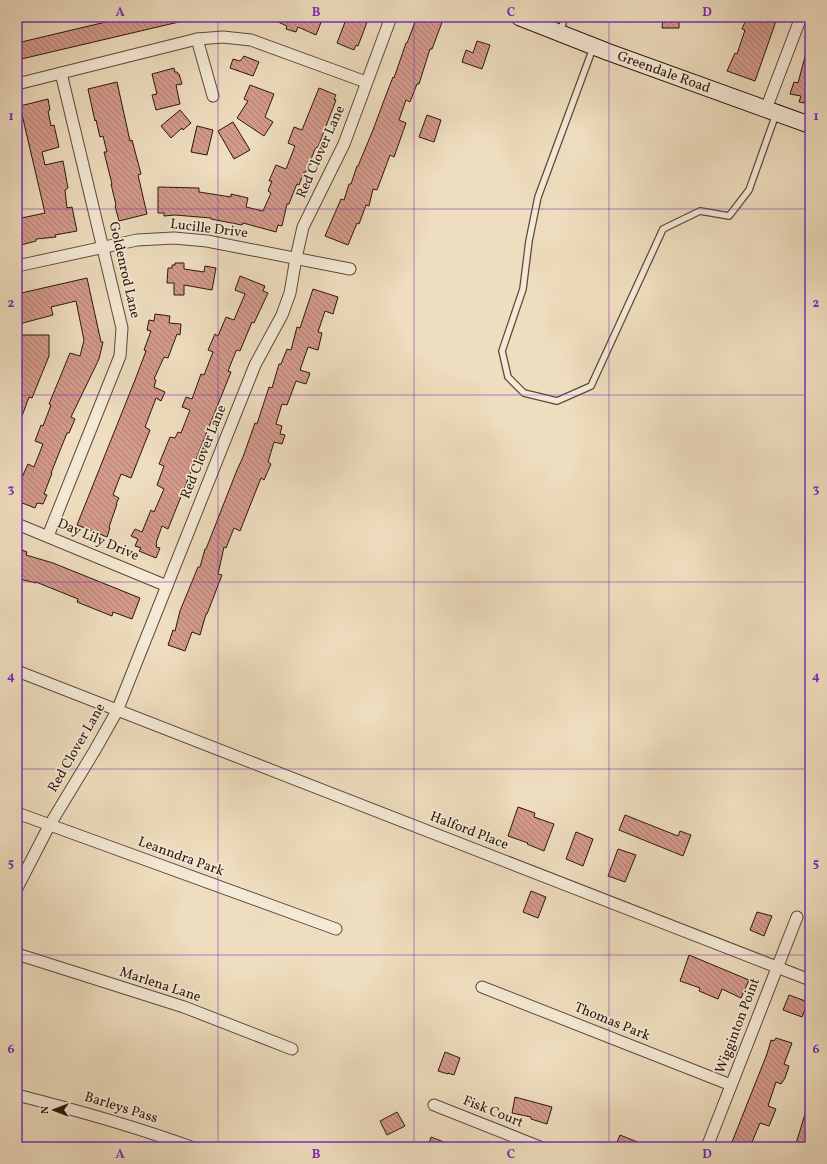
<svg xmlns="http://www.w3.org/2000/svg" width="827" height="1164" font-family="Vollkorn,serif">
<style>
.building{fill:url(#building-back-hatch);stroke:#2b160e}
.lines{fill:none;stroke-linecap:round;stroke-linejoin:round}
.lane-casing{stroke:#5c483a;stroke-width:8}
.street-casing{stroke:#5c483a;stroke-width:13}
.secondary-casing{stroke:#2b160e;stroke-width:18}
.lane{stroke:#f4e9d5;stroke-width:5.5}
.street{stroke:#f4e9d5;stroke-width:11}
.secondary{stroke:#f4e9d5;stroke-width:16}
.grid{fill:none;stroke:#7b2cbf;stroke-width:1;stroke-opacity:0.55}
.labels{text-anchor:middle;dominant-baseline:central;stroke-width:3.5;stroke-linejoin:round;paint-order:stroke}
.street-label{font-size:14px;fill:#2b160e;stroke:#f4e9d5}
.neatline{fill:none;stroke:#7b2cbf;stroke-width:1.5}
.grid-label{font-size:13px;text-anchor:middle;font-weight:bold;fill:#7b2cbf}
</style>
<defs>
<pattern id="building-back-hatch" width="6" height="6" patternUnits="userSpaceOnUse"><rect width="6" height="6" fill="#d49a8c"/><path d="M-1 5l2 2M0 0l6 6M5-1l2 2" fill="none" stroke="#ac7d71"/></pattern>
</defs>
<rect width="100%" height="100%" fill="#eeddbe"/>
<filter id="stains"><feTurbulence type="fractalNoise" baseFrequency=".005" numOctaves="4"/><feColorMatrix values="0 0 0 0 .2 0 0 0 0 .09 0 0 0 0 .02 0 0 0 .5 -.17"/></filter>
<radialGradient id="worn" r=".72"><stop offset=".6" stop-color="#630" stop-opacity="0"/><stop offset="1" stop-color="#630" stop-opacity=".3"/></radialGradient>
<g class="building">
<path d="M 127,17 L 183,17 L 183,21 L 17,60 L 17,43 Z"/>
<path d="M 267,17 L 314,17 L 322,20 L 316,35 L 298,27 L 296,32 L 286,29 L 287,26 Z"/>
<path d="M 347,17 L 369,17 L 358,46 L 356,45 L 354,50 L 337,43 Z"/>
<path d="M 417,17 L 444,17 L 432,49 L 430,49 L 419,84 L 417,84 L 410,102 L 406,100 L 399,120 L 406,123 L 394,157 L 390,155 L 377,190 L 373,189 L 369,206 L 366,205 L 359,224 L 357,223 L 348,245 L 325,236 L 341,199 L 344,200 L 349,184 L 351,184 L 357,166 L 358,166 L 373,130 L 386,95 L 393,77 L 394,78 L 406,43 L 407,43 Z"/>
<path d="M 663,17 L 679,17 L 679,28 L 662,28 Z"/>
<path d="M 747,17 L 764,17 L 776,21 L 755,81 L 727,71 L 735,53 L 737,54 L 745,30 L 742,29 Z"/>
<path d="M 477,41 L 490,45 L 482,69 L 462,62 L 466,50 L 473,53 Z"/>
<path d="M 807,49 L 810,49 L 810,104 L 799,102 L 801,96 L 790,94 L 794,82 L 798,83 Z"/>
<path d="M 244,56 L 259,62 L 253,76 L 230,68 L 233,59 L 240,61 Z"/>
<path d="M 174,68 L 175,72 L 177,72 L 178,74 L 179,74 L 182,84 L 176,85 L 180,104 L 156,110 L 152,95 L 157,94 L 152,74 Z"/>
<path d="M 117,82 L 130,141 L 132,140 L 141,174 L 138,175 L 147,214 L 119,221 L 115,206 L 116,205 L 111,184 L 112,184 L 104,152 L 107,152 L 103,136 L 100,137 L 96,120 L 95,121 L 88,89 Z"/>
<path d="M 250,85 L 274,94 L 265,117 L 273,122 L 264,136 L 237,118 L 248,101 L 244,99 Z"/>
<path d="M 319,88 L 336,95 L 334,99 L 336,100 L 318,147 L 317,147 L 315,149 L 306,172 L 304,172 L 299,185 L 297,184 L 296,186 L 289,204 L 287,204 L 282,226 L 278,225 L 276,232 L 243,223 L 242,225 L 211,219 L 211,218 L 175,215 L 164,216 L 164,213 L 158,213 L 158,187 L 199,188 L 199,192 L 231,197 L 231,194 L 248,198 L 246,207 L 263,211 L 271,193 L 268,191 L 272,181 L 269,181 L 276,165 L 286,169 L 295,146 L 288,143 L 294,127 L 302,130 Z"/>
<path d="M 48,99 L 50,110 L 48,111 L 51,126 L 54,125 L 59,147 L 42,152 L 45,165 L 63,161 L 68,188 L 65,190 L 67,208 L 72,207 L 77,231 L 55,235 L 56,237 L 36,239 L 36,241 L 21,245 L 17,231 L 17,219 L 45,213 L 20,106 Z"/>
<path d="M 180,110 L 191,123 L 183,130 L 182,128 L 171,138 L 161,126 Z"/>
<path d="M 427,115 L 441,120 L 434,142 L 419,137 Z"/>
<path d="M 233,122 L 250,150 L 234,159 L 218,131 Z"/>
<path d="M 197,126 L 213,130 L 207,155 L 191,152 Z"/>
<path d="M 175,263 L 184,263 L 184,269 L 204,272 L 205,266 L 216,268 L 212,290 L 184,285 L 184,295 L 174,295 L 174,283 L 167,283 L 168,268 L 172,268 L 172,265 L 175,265 Z"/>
<path d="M 240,276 L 265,286 L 263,291 L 268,293 L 254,323 L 252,322 L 240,351 L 238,350 L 236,351 L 228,371 L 231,372 L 168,529 L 162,526 L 156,543 L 157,544 L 156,547 L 160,548 L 156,558 L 139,551 L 141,548 L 135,546 L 138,539 L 131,536 L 135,529 L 142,532 L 151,510 L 154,512 L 164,489 L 157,485 L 164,466 L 159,464 L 170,437 L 175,438 L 178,432 L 181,433 L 190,410 L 182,407 L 186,397 L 192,399 L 201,374 L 204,375 L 213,352 L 208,350 L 215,334 L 218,336 L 226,317 L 234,320 L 245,294 L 235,290 Z"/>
<path d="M 87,278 L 101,342 L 103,342 L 99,359 L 71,417 L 75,419 L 69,433 L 67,433 L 51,473 L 52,473 L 44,494 L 47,495 L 43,504 L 37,503 L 35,508 L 17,501 L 17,483 L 19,484 L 28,464 L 34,467 L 43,444 L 35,441 L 41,425 L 43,426 L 51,405 L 49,404 L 70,353 L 80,356 L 84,340 L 76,301 L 51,307 L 53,315 L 19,324 L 17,314 L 17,294 Z"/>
<path d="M 313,289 L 338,297 L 333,314 L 325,311 L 318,332 L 322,333 L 318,350 L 308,347 L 300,370 L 310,373 L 306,384 L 296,381 L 287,405 L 282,404 L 276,424 L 282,426 L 280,434 L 285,435 L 282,444 L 274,442 L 268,462 L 271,464 L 264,480 L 261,478 L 240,531 L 234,528 L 226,548 L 224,547 L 218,574 L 222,575 L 207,614 L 206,614 L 200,635 L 192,632 L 185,651 L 168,645 L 173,630 L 175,631 L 180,611 L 198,567 L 200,567 L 205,549 L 206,549 L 237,470 L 243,457 L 255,423 L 257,424 L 269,387 L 272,388 L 279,364 L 281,364 L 287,349 L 291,350 L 297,327 L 300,328 Z"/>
<path d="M 155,314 L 170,316 L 169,323 L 181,324 L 180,335 L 177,334 L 168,358 L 164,357 L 154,379 L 156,380 L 154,387 L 165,392 L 161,401 L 156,398 L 145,427 L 150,430 L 131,478 L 121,474 L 113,495 L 119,498 L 116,504 L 117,504 L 109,527 L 110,528 L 107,537 L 77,525 L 135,380 L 146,351 L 144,350 L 151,331 L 147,330 L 149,320 L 154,321 Z"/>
<path d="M 21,335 L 49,335 L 49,356 L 32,398 L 29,397 L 18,427 L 17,359 L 21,360 Z"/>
<path d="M 17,548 L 27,552 L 26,555 L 53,563 L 140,598 L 132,619 L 113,612 L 112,616 L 77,602 L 78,599 L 36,582 L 36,583 L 20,579 L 21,577 L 17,576 Z"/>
<path d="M 518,807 L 535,813 L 534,817 L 554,824 L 544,851 L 527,844 L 528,843 L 508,836 Z"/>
<path d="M 625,815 L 678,836 L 680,831 L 691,835 L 683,856 L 619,830 Z"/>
<path d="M 576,832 L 593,839 L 583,866 L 566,859 Z"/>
<path d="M 618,849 L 636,855 L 625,882 L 608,876 Z"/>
<path d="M 531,891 L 546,897 L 538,918 L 523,912 Z"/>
<path d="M 757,912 L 772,916 L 764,936 L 750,930 Z"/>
<path d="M 689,955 L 749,980 L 741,998 L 722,989 L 718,999 L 699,991 L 700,988 L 680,981 Z"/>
<path d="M 789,995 L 808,1002 L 802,1017 L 783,1010 Z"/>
<path d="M 776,1038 L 792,1043 L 784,1064 L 789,1066 L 785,1078 L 781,1084 L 776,1082 L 768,1106 L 776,1109 L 769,1126 L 760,1123 L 750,1147 L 730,1147 L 767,1054 L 771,1040 L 774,1041 Z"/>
<path d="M 445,1052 L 460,1058 L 454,1075 L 448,1073 L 448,1074 L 438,1071 Z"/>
<path d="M 515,1097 L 552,1107 L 547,1124 L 531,1119 L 531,1117 L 512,1113 Z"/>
<path d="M 808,1104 L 810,1104 L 810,1147 L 795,1147 Z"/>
<path d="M 397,1112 L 405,1126 L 387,1135 L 380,1121 Z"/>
<path d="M 620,1135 L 650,1147 L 615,1147 Z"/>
<path d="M 431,1137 L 454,1146 L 454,1147 L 428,1147 Z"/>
</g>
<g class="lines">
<g class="lane-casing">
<g id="lane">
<path d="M 560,32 L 565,17"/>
<path d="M 593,48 L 538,197 L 529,241 L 523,289 L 502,351 L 508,377 L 524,393 L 557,401 L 591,386 L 663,229 L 700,211 L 729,216 L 749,190 L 776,114"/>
</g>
</g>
<g class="street-casing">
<g id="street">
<path d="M 197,39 L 213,96"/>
<path d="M 17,84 L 197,39 L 223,37 L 251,40 L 366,82"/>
<path d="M 766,109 L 801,17"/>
<path d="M 17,266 L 137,240 L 174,238 L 207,241 L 350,269"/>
<path d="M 17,524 L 167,586"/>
<path d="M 48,536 L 120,356 L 122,328 L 61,73"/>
<path d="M 17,671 L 810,980"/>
<path d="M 17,813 L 336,929"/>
<path d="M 17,888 L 49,826 L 95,750 L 117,711 L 255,365 L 282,315 L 290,293 L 296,258 L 303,227 L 344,144 L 391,17"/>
<path d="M 17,954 L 184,1007 L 292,1049"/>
<path d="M 482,987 L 731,1085"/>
<path d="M 17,1095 C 76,1110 134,1126 191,1147"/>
<path d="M 434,1105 L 540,1147"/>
<path d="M 707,1147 L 797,917"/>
</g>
</g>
<g class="secondary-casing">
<g id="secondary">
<path id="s1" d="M 519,17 L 608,52 L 810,125"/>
</g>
</g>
<use href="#lane" class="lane"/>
<use href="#street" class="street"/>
<use href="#secondary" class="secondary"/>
</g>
<path class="grid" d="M 218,17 L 218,1147M 414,17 L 414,1147M 609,17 L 609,1147M 17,209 L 810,209M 17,395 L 810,395M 17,582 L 810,582M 17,769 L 810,769M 17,955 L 810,955"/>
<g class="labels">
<g class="street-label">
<text stroke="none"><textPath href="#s1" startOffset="155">Greendale Road</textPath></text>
<text transform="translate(321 152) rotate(-66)">Red Clover Lane</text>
<text transform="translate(209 229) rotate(7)">Lucille Drive</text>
<text transform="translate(124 270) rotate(77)">Goldenrod Lane</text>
<text transform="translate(204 452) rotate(-68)">Red Clover Lane</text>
<text transform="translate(98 540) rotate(23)">Day Lily Drive</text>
<text transform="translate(77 748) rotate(-60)">Red Clover Lane</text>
<text transform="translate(469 831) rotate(21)">Halford Place</text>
<text transform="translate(181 857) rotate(20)">Leanndra Park</text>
<text transform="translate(160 985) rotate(18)">Marlena Lane</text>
<text transform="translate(612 1022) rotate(22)">Thomas Park</text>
<text transform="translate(738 1026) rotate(-69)">Wigginton Point</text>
<text transform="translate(121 1108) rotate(17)">Barleys Pass</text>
<text transform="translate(493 1112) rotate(22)">Fisk Court</text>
</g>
</g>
<rect width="827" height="1164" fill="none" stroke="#eeddbe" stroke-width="44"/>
<g transform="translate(54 1110) rotate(270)" stroke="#f4e9d5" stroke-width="3" paint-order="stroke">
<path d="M0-3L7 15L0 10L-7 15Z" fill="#2b160e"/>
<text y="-6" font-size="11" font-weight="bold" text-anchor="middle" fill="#2b160e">N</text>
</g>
<rect x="22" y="22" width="783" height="1120" class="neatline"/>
<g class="grid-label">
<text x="120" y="16">A</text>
<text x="316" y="16">B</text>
<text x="511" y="16">C</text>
<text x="707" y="16">D</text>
<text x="11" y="120">1</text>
<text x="816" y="120">1</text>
<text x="11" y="307">2</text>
<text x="816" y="307">2</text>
<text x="11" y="493">3</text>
<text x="816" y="493">3</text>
<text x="11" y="680">4</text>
<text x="816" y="680">4</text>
<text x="11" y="867">5</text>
<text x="816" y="867">5</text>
<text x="11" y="1053">6</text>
<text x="816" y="1053">6</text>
<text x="120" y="1158">A</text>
<text x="316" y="1158">B</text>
<text x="511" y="1158">C</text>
<text x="707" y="1158">D</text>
</g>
<rect width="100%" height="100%" filter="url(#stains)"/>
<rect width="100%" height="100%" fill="url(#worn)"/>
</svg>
